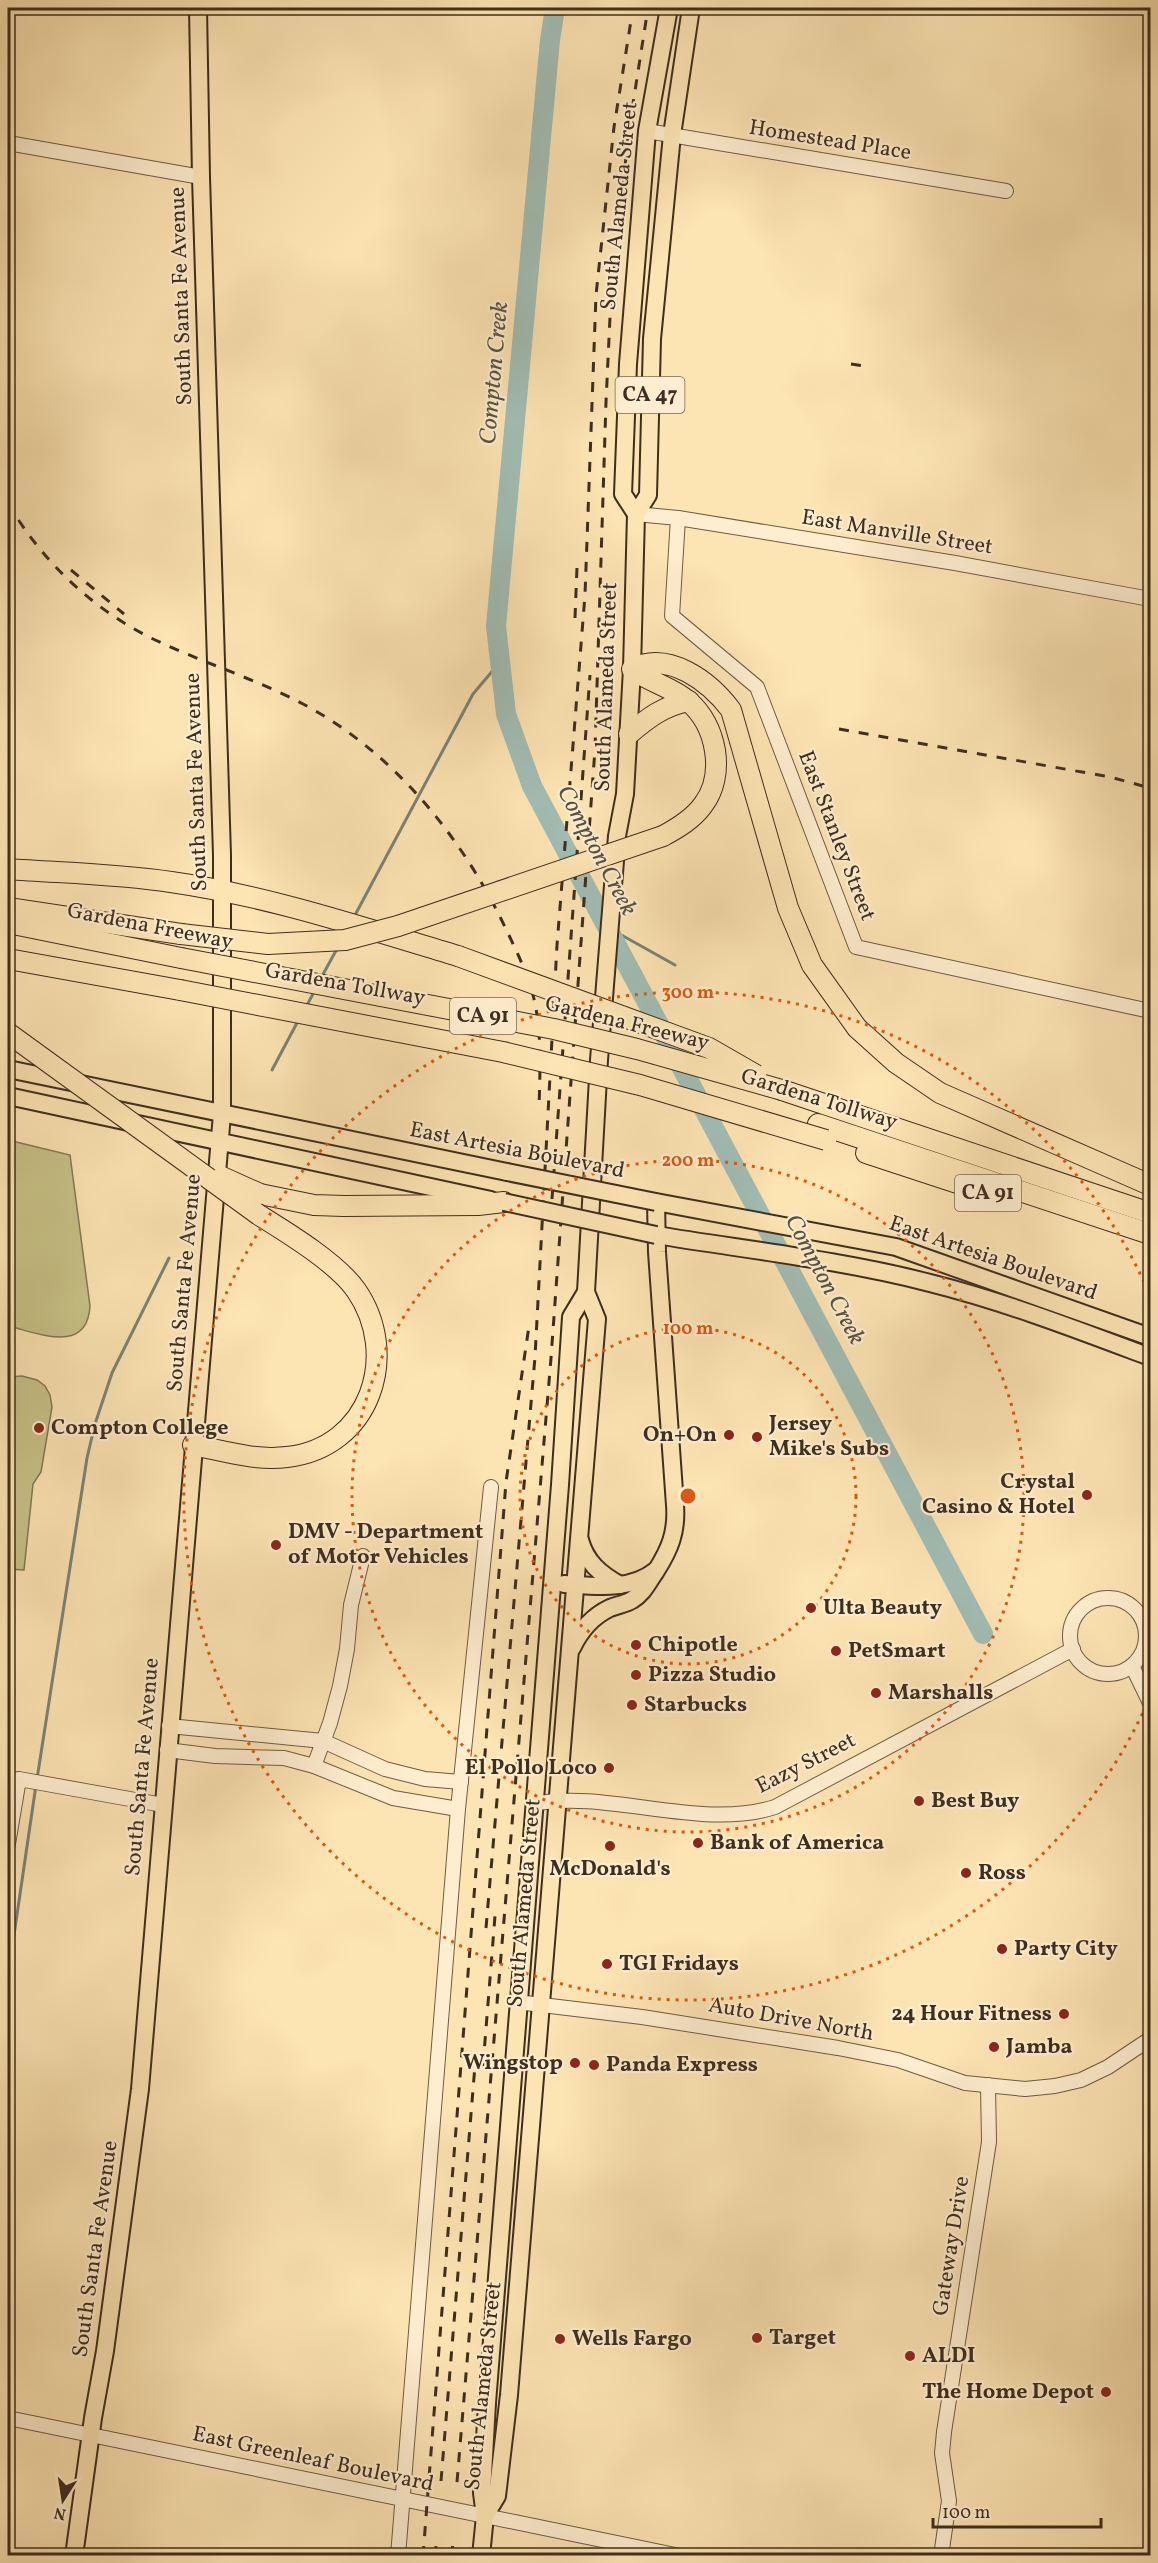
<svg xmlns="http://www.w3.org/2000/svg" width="1158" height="2563" font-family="Vollkorn,serif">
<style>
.green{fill:#c7c287;stroke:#827853;stroke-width:1.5}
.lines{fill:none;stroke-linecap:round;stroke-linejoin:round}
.stream{stroke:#798478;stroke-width:3}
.river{stroke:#a1bdb4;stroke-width:20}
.minor-casing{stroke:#6e5c44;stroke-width:16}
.major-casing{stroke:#3e2e1f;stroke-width:20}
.highway-casing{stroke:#3e2e1f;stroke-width:22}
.minor{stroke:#feedce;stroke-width:14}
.major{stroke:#fde4b3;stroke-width:16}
.highway{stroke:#fde4b3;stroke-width:20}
.rail{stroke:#3e2e1f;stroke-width:3;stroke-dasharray:10 10;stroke-linecap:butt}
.major-bridge-casing{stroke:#3e2e1f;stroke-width:20;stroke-linecap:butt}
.highway-bridge-casing{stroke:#3e2e1f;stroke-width:22;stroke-linecap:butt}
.major-bridge{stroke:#fde4b3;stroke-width:16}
.highway-bridge{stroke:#fde4b3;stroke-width:20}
.ring{fill:none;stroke:#e0570d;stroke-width:3;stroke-dasharray:3 6}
.poi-dot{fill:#8f2418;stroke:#feedce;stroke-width:2}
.labels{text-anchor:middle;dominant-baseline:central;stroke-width:4.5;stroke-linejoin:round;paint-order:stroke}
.shield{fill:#feedce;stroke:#786754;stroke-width:1.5}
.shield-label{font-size:21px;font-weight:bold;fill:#3e2e1f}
.street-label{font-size:22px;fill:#3e2e1f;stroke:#feedce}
.poi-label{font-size:22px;font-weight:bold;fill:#3e2e1f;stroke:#feedce;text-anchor:start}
.water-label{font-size:24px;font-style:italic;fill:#575244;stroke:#feedce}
.centre{fill:#e0570d;stroke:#feedce;stroke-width:3}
.ring-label{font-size:18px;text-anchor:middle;font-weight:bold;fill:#e0570d;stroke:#feedce;stroke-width:4.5;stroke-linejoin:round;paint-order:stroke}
</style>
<rect width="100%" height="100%" fill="#fde4b3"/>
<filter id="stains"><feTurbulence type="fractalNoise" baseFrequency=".00333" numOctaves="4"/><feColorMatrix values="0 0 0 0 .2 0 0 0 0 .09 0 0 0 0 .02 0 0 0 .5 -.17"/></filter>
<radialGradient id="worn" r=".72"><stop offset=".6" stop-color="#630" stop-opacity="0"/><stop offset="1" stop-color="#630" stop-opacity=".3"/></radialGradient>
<g class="green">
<path d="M 8,1140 L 70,1155 L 90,1306 C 87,1355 39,1333 8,1326 Z"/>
<path d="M 22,1376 L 37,1380 L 45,1386 L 50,1395 L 52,1407 L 41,1472 L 33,1484 L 24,1570 L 8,1569 L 8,1377 Z"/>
</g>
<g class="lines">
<g class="stream">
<path d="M 354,917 L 473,694 L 500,662"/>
<path d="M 616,932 L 675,965"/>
<path d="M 321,978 L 338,947"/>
<path d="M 306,1007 L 314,992"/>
<path d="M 272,1070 L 298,1021"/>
<path d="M 37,1779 L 87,1458 L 95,1424 L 112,1373 L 169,1258"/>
<path d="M 8,1976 L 36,1785"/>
</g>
<path class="river" d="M 555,8 L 550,40 L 496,626 L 506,714 L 532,786 L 983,1634"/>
<g class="minor-casing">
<g id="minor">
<path d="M 647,131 L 1006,191"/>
<path d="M 8,143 L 201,177"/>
<path d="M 636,514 L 678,518 L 955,563 L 1150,599"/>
<path d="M 678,518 L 672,616 L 757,687 L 856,947 L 1150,1011"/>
<circle cx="1108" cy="1636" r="38"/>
<path d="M 1132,1666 L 1150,1703"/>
<path d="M 169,1726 L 323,1741 L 385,1769 L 425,1779 L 461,1782"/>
<path d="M 167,1750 L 215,1756 L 284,1758 L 314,1766 L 393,1798 L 458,1809"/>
<path d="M 314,1766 L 330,1723 L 340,1686 L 347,1649 L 351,1605 L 363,1556"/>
<path d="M 533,1804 C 608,1789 701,1831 775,1807 L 1073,1649"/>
<path d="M 8,1844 L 19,1779 L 163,1805"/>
<path d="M 517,2002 L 642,2017 L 838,2048 L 898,2060 L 965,2083 L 1025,2089 L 1055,2086 L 1081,2080 L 1108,2067 L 1150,2039"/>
<path d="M 8,2418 L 680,2556"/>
<path d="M 398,2556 L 458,1809 L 491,1487"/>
<path d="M 941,2556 L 949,2501 L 942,2453 L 944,2432 L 989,2142 L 988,2085"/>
</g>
</g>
<g class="major-casing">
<g id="major">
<path d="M 636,514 L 623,494 L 628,364 L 647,131 L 669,8"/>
<path d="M 8,1069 L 507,1172"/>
<path d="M 8,1096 L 491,1200"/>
<path d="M 656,1235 C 747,1250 841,1260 930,1283 C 1006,1302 1078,1330 1150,1357"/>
<path d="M 580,1540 C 586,1562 600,1574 620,1585"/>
<path d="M 564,1584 C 595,1586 630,1591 655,1571"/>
<path d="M 572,1648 C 580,1631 593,1616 610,1608 C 617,1605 626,1604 632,1600 C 644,1593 648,1582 656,1571 C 670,1549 677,1532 675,1505 L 657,1252 L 656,1202 L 896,1247 L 1150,1337"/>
<path d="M 485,2516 L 497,2496 L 509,2395 L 597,1319 L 586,1292"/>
<path d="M 74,2556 L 93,2418 L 105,2351 L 140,2089 L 222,1114 L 222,855 L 201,177 L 198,8"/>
<path d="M 481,2556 L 485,2516 L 482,2493 L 487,2403 L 560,1485 L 571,1317 L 586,1292 L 599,1060 L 617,836 L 625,794 L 632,669 L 636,514 L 648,495 L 652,339 L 672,135 L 691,8"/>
</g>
</g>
<g class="highway-casing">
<g id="highway">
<path d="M 629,734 C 648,718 663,706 689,701"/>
<path d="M 663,836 C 678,828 693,819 703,805 C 726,775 717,725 688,701 C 672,687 649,682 632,669 C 669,650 710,682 731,710 L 788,908 L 812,965 L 857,1028 L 896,1063 L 940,1093 L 1150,1185"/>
<path d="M 8,869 C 62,873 117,874 171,882 C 269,896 364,928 458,956"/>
<path d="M 8,908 L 181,934"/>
<path d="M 8,923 L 181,958"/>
<path d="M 8,959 L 180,990"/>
<path d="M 782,1090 L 1150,1213"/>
<path d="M 818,1124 L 1150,1234"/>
<path d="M 866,1153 L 1000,1197"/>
<path d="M 260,1194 L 314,1205 L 344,1206 L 478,1205 L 504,1202"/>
<path d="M 193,1445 C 224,1451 255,1461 287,1457 C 370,1448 401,1355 356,1290 C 337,1263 288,1233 259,1215"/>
</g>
</g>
<use href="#minor" class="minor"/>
<use href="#major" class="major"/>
<use href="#highway" class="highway"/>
<g class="rail">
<path d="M 851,364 L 865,366"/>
<path d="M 8,503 C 41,560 91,608 151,638 C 201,662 256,679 305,705 C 394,753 462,837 505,927 C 516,950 528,974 534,999 C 542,1033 540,1073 539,1108"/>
<path d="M 71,570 L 124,614"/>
<path d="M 575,618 L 577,567"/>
<path d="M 839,729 L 1110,777 L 1150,788"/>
<path d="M 552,1199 L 590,675"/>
<path d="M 486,1928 L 535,1357 L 557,945 L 585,595 L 596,295 L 614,127 L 633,8"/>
<path d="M 483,2066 L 495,1916"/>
<path d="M 441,2481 L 476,2053"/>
<path d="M 457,2482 L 551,1358 L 595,749 L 606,402 L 611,296 L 629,129 L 648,8"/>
<path d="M 423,2556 L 506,1482 L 529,1326"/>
<path d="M 435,2556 L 437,2537"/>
<path d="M 452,2556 L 453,2539"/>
</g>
<g class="major-bridge-casing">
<g id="major-bridge">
<path d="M 507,1172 L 656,1202"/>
<path d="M 504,1202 L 656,1235"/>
</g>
</g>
<g class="highway-bridge-casing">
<g id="highway-bridge">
<path d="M 181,934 L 268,944 L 345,940 L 398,926 L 663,836"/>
<path d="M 458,956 L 709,1048 L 756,1075"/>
<path d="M 181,958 L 554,1029 L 637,1049 L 782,1090"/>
<path d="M 180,990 L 503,1052 L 640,1085 L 826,1140"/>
<path d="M 8,1033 L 259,1215"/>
<path d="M 222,1177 L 260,1194"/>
</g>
</g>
<use href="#major-bridge" class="major-bridge"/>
<use href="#highway-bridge" class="highway-bridge"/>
</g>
<g class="ring">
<circle cx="688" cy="1496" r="168"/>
<circle cx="688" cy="1496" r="336"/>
<path d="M1150 1697A504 504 0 1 1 1150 1295"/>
</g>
<g class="poi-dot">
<circle cx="39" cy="1428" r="6"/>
<circle cx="729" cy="1435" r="6"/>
<circle cx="757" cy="1437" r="6"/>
<circle cx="1087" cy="1495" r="6"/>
<circle cx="276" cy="1545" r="6"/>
<circle cx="811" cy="1608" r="6"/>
<circle cx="636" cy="1645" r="6"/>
<circle cx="836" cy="1651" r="6"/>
<circle cx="636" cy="1675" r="6"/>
<circle cx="876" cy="1693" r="6"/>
<circle cx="632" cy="1705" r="6"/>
<circle cx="609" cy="1768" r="6"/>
<circle cx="919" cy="1801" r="6"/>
<circle cx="698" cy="1843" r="6"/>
<circle cx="610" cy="1846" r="6"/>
<circle cx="966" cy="1873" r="6"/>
<circle cx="1002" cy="1949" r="6"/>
<circle cx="607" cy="1964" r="6"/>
<circle cx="1064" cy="2014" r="6"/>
<circle cx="994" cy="2047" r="6"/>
<circle cx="575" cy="2063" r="6"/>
<circle cx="594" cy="2065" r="6"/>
<circle cx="757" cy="2338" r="6"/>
<circle cx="560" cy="2339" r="6"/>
<circle cx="910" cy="2356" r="6"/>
<circle cx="1106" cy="2392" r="6"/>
</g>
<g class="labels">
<g class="shield">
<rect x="615.5" y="377" width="69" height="36" rx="4.5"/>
<rect x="450" y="998" width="66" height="36" rx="4.5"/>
<rect x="955" y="1175" width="66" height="36" rx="4.5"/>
</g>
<g class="shield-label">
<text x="650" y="395">CA 47</text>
<text x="483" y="1016">CA 91</text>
<text x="988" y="1193">CA 91</text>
</g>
<g class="street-label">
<text transform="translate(830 141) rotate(9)">Homestead Place</text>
<text transform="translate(620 206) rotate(-84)">South Alameda Street</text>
<text transform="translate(182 296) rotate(-92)">South Santa Fe Avenue</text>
<text transform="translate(897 533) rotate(9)">East Manville Street</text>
<text transform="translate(607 687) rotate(-88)">South Alameda Street</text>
<text transform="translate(197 782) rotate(-92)">South Santa Fe Avenue</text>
<text transform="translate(836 836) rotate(69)">East Stanley Street</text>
<text transform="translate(150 927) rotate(11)">Gardena Freeway</text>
<text transform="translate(345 985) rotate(10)">Gardena Tollway</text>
<text transform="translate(627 1024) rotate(14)">Gardena Freeway</text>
<text transform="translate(819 1100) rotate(17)">Gardena Tollway</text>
<text transform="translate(517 1151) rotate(11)">East Artesia Boulevard</text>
<text transform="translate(993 1259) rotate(19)">East Artesia Boulevard</text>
<text transform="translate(185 1283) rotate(-85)">South Santa Fe Avenue</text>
<text transform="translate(806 1764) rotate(-27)">Eazy Street</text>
<text transform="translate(143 1767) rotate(-85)">South Santa Fe Avenue</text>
<text transform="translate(525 1903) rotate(-85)">South Alameda Street</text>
<text transform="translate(791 2020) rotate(10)">Auto Drive North</text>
<text transform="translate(952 2246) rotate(-81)">Gateway Drive</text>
<text transform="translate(96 2249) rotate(-82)">South Santa Fe Avenue</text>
<text transform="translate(484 2386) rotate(-84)">South Alameda Street</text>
<text transform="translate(313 2460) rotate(12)">East Greenleaf Boulevard</text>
</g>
<g class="poi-label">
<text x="769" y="1424">Jersey<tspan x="769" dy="25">Mike's Subs</tspan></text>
<text x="51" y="1428">Compton College</text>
<text x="717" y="1435" text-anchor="end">On+On</text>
<text x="1075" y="1482" text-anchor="end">Crystal<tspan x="1075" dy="25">Casino &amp; Hotel</tspan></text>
<text x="288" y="1532">DMV - Department<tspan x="288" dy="25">of Motor Vehicles</tspan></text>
<text x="823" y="1608">Ulta Beauty</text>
<text x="648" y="1645">Chipotle</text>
<text x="848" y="1651">PetSmart</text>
<text x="648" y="1675">Pizza Studio</text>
<text x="888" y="1693">Marshalls</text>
<text x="644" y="1705">Starbucks</text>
<text x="597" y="1768" text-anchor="end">El Pollo Loco</text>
<text x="931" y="1801">Best Buy</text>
<text x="710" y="1843">Bank of America</text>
<text x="610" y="1869" text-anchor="middle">McDonald's</text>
<text x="978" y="1873">Ross</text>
<text x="1014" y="1949">Party City</text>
<text x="619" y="1964">TGI Fridays</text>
<text x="1052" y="2014" text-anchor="end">24 Hour Fitness</text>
<text x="1006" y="2047">Jamba</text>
<text x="563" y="2063" text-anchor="end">Wingstop</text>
<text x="606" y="2065">Panda Express</text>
<text x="769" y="2338">Target</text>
<text x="572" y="2339">Wells Fargo</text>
<text x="922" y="2356">ALDI</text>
<text x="1094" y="2392" text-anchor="end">The Home Depot</text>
</g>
<g class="water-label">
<text transform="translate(495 373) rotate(-85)">Compton Creek</text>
<text transform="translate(596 851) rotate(62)">Compton Creek</text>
<text transform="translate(824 1280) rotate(62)">Compton Creek</text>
</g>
</g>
<circle cx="688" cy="1496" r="9" class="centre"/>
<g class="ring-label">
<text x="688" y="998">300 m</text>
<text x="688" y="1166">200 m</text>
<text x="688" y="1334">100 m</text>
</g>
<rect width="1158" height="2563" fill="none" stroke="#fde4b3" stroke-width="30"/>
<rect x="9" y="9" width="1140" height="2545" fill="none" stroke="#3e2e1f" stroke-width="3"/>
<rect x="15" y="15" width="1128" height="2533" fill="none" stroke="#3e2e1f" stroke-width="1.5"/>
<g transform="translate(63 2500) rotate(192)" stroke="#feedce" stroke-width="4.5" paint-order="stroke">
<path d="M0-4.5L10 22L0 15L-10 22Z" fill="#3e2e1f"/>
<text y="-9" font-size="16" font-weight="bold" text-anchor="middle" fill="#3e2e1f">N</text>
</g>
<path d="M933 2518v9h168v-9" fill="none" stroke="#3e2e1f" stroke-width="3"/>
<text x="942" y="2518" font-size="18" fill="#3e2e1f" stroke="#feedce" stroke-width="4.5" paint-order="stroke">100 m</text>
<rect width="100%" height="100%" filter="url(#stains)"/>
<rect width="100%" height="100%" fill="url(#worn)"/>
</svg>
